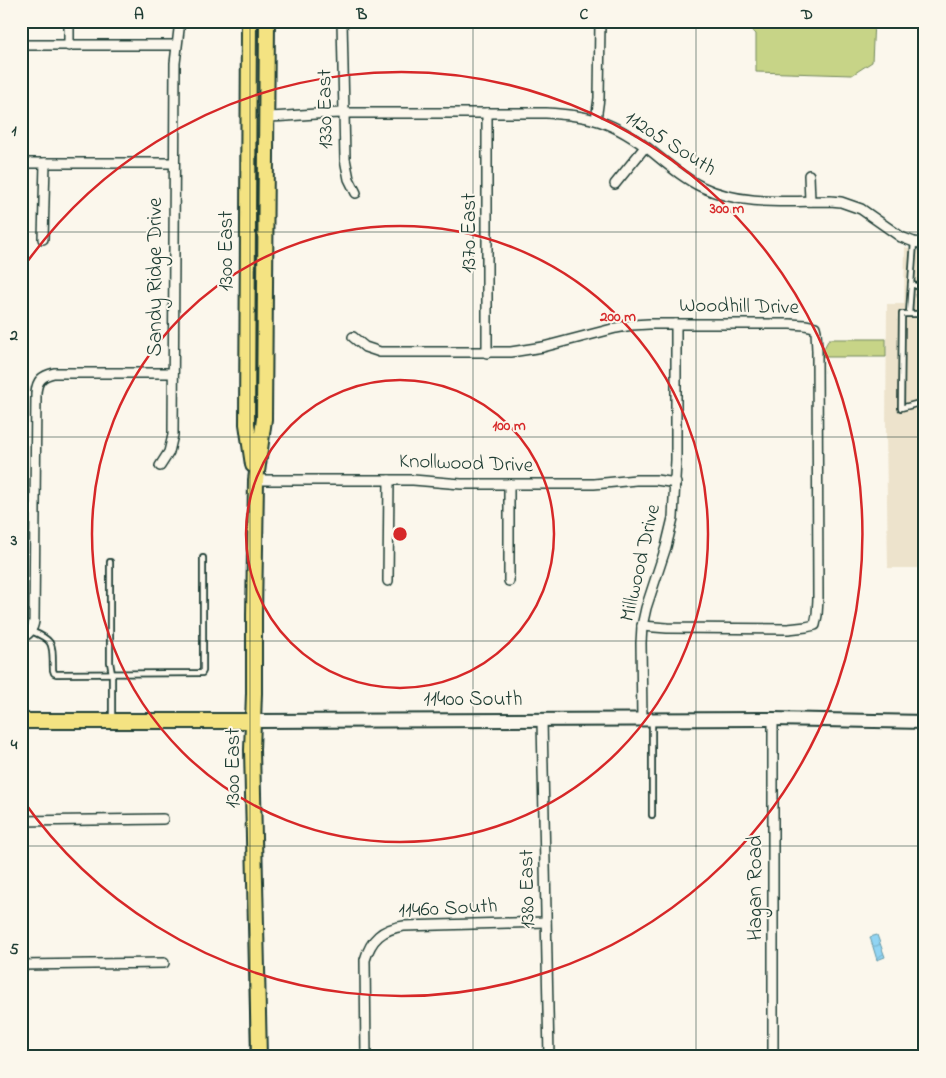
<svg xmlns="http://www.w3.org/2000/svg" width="946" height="1078" font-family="'Indie Flower',sans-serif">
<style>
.built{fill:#ede3cc}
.park{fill:#c7d487;stroke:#73885e}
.water{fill:url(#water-waves);stroke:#6398a7}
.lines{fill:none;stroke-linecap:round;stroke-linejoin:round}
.lane-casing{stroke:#1f3d34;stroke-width:8}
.street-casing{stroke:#1f3d34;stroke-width:12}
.secondary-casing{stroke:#1f3d34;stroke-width:16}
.primary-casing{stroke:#1f3d34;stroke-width:18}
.lane{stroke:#fbf7ec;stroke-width:4.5}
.street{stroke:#fbf7ec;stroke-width:9}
.secondary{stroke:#fbf7ec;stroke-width:12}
.primary{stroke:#f4e382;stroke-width:14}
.grid{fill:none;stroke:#1f3d34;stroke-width:1;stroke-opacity:0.55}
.ring{fill:none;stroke:#d62828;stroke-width:2.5}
.labels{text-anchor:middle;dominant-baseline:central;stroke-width:4;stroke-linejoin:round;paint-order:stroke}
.street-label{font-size:21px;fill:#1f3d34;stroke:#fbf7ec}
.centre{fill:#d62828;stroke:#fbf7ec;stroke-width:2.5}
.ring-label{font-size:15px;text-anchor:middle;font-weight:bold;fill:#d62828;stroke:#fbf7ec;stroke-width:4;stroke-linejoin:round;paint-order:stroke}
.neatline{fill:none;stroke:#1f3d34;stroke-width:2}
.grid-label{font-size:16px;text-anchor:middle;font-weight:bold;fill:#1f3d34}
</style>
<defs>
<pattern id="water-waves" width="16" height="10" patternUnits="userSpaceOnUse" patternTransform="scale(1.25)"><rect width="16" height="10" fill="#91d4f3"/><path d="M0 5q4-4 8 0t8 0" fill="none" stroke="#7db7d1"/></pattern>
</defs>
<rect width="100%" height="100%" fill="#fbf7ec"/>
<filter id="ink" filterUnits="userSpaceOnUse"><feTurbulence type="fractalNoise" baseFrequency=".02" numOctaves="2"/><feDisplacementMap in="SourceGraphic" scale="10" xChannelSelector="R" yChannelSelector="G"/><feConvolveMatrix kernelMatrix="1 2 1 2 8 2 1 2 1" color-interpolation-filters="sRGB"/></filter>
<g filter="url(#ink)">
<path class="built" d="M 905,247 L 925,253 L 925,568 L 888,568 L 886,431 L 887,304 L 904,304 Z"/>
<g class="park">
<path d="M 739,21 L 874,21 L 872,62 L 852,75 L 756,72 L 756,34 L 747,26 L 738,26 Z"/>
<path d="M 829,339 L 886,339 L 886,357 L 823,357 L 823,350 Z"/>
</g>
<path class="water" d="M 877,935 L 885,957 L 877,960 L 870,937 Z"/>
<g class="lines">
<g class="lane-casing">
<g id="lane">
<path d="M 914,242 L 911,284 L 925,289"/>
<path d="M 909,314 L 922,314 L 923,402 L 901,408 L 902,314 L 909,314 L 911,284"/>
<path d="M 110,562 L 110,662 L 112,674 L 112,718"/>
<path d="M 31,631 C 56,641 52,645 53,670 L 54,673 L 56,674 L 202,673 L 203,671 L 203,558"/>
<path d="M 652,721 L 652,815"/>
</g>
</g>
<g class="street-casing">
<g id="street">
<path d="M 69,21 L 69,46"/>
<path d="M 342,21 L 345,159 L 349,179 L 356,193"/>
<path d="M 21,45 L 176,45"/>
<path d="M 487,113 L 487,353"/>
<path d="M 266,117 C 292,116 318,113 344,113 L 546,113 C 563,114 579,115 595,120 C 613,125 631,136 646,147 C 664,161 681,177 702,187 C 742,206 788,201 830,201 L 841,202 L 861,209 L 901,237 L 914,242 L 925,244"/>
<path d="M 596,120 L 599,98 L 600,21"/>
<path d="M 21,163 L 174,163"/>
<path d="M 809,175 L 810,201"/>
<path d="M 615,184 L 645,147"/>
<path d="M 43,239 L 45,163"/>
<path d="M 353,337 L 365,347 L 380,352 L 511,352 L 543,347 L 616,328 L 632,325 L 649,324 L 790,324 L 805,325 L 815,327 L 816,331 L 817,351 L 818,599 L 817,615 L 815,625 L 806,627 L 788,629 L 667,628 L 642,626"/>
<path d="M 160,466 L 169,452 L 173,435 L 175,63 L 180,21"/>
<path d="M 256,480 L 413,480 L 461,484 L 594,484 L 636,480 L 656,480 L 676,483"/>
<path d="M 388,581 L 389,480"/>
<path d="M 509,581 L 509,484"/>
<path d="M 21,638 C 28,635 33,629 34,621 L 36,393 C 37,380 42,376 54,373 L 173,373"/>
<path d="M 642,719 L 641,643 L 642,626 L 646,608 L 666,547 L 673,518 L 676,460 L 676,324"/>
<path d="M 773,719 L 773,1057"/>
<path d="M 542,720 L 549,1057"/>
<path d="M 21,821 L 163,819"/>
<path d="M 21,965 L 164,963"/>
<path d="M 366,1057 L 365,960 C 371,939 382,929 404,926 L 546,922"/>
</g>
</g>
<g class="secondary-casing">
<path id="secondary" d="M 253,721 L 773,719 L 925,722"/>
</g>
<g class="primary-casing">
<g id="primary">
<path d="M 249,21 L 247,424 L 253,465"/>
<path d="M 21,721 L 253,721"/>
<path d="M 259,1057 L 252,750 L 254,693 L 254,615 L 256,480 L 264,419 L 267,21"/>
</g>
</g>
<use href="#lane" class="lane"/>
<use href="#street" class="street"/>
<use href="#secondary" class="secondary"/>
<use href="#primary" class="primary"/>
</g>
</g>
<path class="grid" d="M 250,21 L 250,1057M 473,21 L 473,1057M 696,21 L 696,1057M 21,232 L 925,232M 21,437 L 925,437M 21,641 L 925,641M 21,846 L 925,846"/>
<g class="ring">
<circle cx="400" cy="534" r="154"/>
<circle cx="400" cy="534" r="308"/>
<path d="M22 269A462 462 0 1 1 22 799"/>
</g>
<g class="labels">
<g class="street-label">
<text transform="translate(326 109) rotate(-91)">1330 East</text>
<text transform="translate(670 144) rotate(32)">11205 South</text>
<text transform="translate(470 233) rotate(-90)">1370 East</text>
<text transform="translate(227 251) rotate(-90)">1300 East</text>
<text transform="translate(156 277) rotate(-90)">Sandy Ridge Drive</text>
<text transform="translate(739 307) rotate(1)">Woodhill Drive</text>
<text transform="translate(466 464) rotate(2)">Knollwood Drive</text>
<text transform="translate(641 563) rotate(-77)">Millwood Drive</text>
<text x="473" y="700">11400 South</text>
<text transform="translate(234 768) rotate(-90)">1300 East</text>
<text transform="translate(756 888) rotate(-90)">Hagan Road</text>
<text transform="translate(528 889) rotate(-91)">1380 East</text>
<text transform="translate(448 909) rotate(-3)">11460 South</text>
</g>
</g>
<circle cx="400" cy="534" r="8" class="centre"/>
<g class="ring-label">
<text x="727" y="213">300 m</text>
<text x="618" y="321">200 m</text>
<text x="509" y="430">100 m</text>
</g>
<rect width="946" height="1078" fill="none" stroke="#fbf7ec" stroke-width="55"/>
<rect x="28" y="28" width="890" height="1022" class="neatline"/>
<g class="grid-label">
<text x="139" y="19">A</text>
<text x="362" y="19">B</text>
<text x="584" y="19">C</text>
<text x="807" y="19">D</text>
<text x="14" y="135">1</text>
<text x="14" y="340">2</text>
<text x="14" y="545">3</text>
<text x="14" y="749">4</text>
<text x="14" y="954">5</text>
</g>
</svg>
